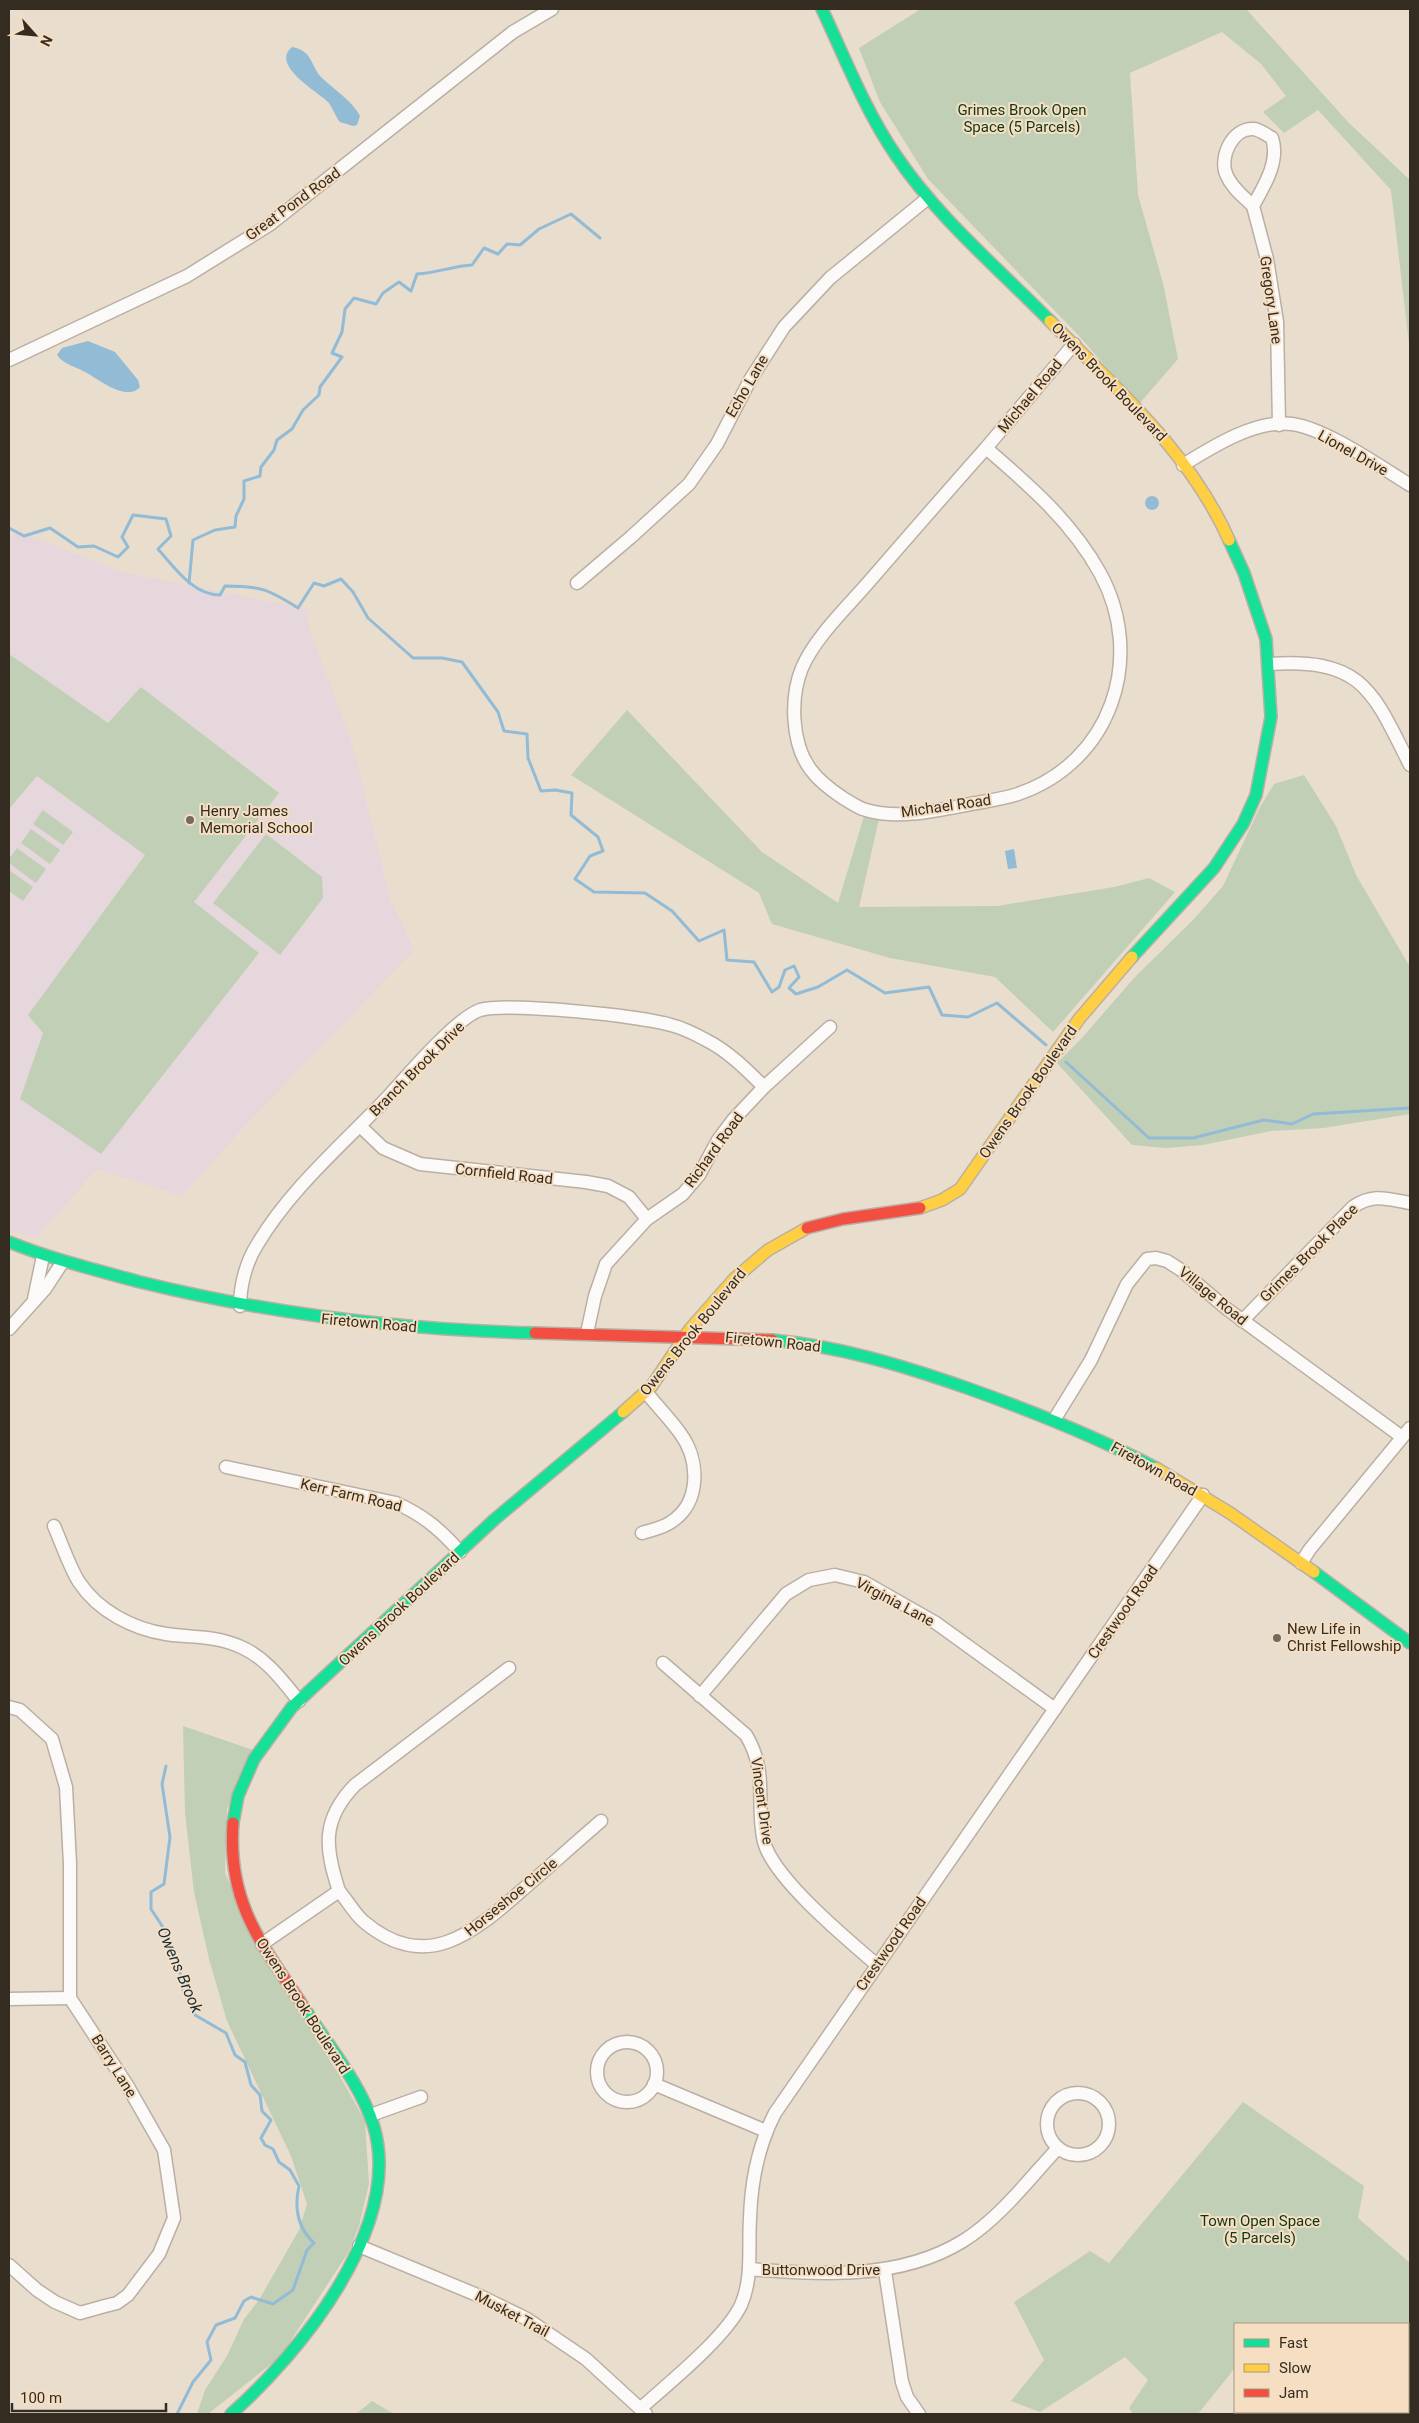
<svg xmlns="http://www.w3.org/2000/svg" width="1419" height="2423" font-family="Roboto,sans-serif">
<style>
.education{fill:#e5d7db}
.green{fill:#c1cfb6}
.water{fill:#92bbd6}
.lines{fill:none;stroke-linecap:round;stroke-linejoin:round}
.stream{stroke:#92bbd6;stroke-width:3}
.street-casing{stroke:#b9b0a4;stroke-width:15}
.fast-casing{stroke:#b9b0a4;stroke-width:14}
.slow-casing{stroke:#b9b0a4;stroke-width:14}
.jam-casing{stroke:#b9b0a4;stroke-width:14}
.street{stroke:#fcfaf8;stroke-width:12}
.fast{stroke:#16e098;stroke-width:11}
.slow{stroke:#ffcf43;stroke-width:11}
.jam{stroke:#f24e42;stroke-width:11}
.poi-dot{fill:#746a5e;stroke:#f5dec2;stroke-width:2}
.labels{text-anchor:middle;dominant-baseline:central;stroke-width:4;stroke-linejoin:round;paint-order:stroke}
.park-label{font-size:15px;fill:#0f3816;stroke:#f5dec2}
.street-label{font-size:15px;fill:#352c21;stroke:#f5dec2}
.poi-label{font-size:15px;fill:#352c21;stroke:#f5dec2;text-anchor:start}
.water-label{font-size:16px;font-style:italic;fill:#112e41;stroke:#f5dec2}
</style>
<rect width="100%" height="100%" fill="#e9ddce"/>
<path class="education" d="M 17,531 L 122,572 L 307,609 L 308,625 L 352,743 L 390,898 L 414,950 L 241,1130 L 182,1196 L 97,1169 L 36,1238 L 9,1230 L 9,540 Z"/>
<g class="green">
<path d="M 921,9 L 1246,9 L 1349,123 L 1410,180 L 1410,352 L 1391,190 L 1318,110 L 1284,133 L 1263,112 L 1286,96 L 1261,64 L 1222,32 L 1130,73 L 1138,195 L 1163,283 L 1178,359 L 1139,404 L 1080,337 L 928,179 L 880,102 L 859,48 Z"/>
<path d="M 9,654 L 108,723 L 141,687 L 279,793 L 194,902 L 259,953 L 101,1154 L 20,1099 L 43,1033 L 28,1015 L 145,855 L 37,776 L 9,809 Z"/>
<path d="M 627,710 L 762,852 L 838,903 L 864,816 L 879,819 L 859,907 L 997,906 L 1114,887 L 1149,878 L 1175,892 L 1053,1032 L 995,977 L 890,958 L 772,924 L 759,893 L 571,775 Z"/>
<path d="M 1304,775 L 1336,826 L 1356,875 L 1410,967 L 1410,1114 L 1324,1128 L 1271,1131 L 1203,1145 L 1166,1148 L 1132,1145 L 1057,1063 L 1082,1038 L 1134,978 L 1194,919 L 1223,886 L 1260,807 L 1274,784 Z"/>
<path d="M 43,810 L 73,832 L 63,845 L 33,824 Z"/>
<path d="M 31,829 L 60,850 L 50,864 L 21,843 Z"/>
<path d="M 266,834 L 322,877 L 323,898 L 280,955 L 213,903 Z"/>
<path d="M 17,848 L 46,869 L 36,883 L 9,863 L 9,859 Z"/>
<path d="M 9,870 L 33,887 L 23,901 L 9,891 Z"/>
<path d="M 183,1726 L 253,1750 L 227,1809 L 225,1873 L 256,1942 L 337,2071 L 365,2121 L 369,2184 L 359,2226 L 348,2253 L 280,2357 L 208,2414 L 197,2414 L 205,2390 L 227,2356 L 244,2319 L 259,2300 L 299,2230 L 307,2204 L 291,2156 L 227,2021 L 209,1959 L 194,1892 L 185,1813 Z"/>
<path d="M 1243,2102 L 1364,2186 L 1358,2218 L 1410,2263 L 1410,2414 L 1400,2414 L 1397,2412 L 1408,2412 L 1408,2324 L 1275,2324 L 1272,2322 L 1271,2324 L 1235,2324 L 1235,2368 L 1198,2414 L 1133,2414 L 1129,2408 L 1148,2380 L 1125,2357 L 1040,2412 L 1011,2401 L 1044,2360 L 1014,2302 L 1090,2251 L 1109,2263 Z"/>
<path d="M 372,2401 L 394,2414 L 356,2414 Z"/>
</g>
<g class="water">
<path d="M 292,47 C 313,51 310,65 321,77 C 335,91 351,99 360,116 L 357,125 L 353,126 L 340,122 C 335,116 333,108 328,102 C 317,91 270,65 292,47 Z"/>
<path d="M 88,341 L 115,352 L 138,380 L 140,387 C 127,402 99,380 87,373 C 77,367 64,365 57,355 L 62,348 Z"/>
<circle cx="1152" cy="503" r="7"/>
<path d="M 1014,849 L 1017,868 L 1008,869 L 1005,851 Z"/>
</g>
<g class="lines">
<g class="stream">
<path d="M 9,528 L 24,536 L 50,528 L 78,547 L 94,546 L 118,557 L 128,547 L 122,537 L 133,515 L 166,519 L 171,536 L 158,549 C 175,568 193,595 220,595 L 225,586 C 261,586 268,589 298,608 L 314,583 L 324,586 L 341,579 L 353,592 L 368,618 L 413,658 L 442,658 L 462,662 L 498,712 L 504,731 L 527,734 L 528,758 L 541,791 L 555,790 L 572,793 L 571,815 L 598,837 L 603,851 L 590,856 L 575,879 L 594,892 L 645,893 L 672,911 L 699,941 L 724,930 L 727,960 L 754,962 L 772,992 L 779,987 L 785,970 L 794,966 L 799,977 L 789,988 L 796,994 L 818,987 L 847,970 L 885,993 L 929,987 L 942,1015 L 968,1017 L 997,1003 L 1046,1045"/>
<path d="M 189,583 L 193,540 L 215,530 L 235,527 L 236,516 L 244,499 L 244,481 L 260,476 L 261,467 L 274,450 L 277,440 L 292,429 L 303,410 L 319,395 L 320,387 L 342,357 L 332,353 L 342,332 L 345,309 L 354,298 L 376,304 L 383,293 L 399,282 L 411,291 L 417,274 C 437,273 453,266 472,265 L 484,248 L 498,254 L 507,244 L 520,245 L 539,229 L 571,214 L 600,238"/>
<path d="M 1066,1062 L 1149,1138 L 1193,1138 L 1264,1120 L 1292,1124 L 1313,1114 L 1410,1108"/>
<path d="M 166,1766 L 162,1784 L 170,1837 L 164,1884 L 151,1892 L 151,1909 L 168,1935 L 166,1946 L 182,1977 L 182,1988 L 195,2015 L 226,2033 L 235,2055 L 245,2062 L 251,2085 L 260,2095 L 262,2111 L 271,2120 L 261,2138 L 265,2145 L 273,2149 L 279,2162 L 290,2170 L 299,2186 C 294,2208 297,2227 314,2243 L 307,2250 L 293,2290 L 273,2304 L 251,2297 L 244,2301 L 235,2318 L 216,2325 L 207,2342 L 211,2360 L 193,2382 L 177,2414"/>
</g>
<g class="street-casing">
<g id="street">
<path d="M 1253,206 C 1244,197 1232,188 1227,176 C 1218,159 1232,127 1254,129 C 1260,130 1267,135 1272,138 C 1280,161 1264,186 1253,206 L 1267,259 L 1277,322 L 1279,425"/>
<path d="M 9,360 L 187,276 L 269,225 L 513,32 L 552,9"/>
<path d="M 986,448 C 1029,485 1072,522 1100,573 C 1146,657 1112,762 1018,794 C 1006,798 994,800 982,802 C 946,808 902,821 866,810 C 858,808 850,802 843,798 C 831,790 819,781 811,770 C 791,744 790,697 802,668 C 814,639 846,608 867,584 C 906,539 946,493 986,448 Z"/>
<path d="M 986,448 L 1074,344"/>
<path d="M 1183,465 C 1212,447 1256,419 1292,424 C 1327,429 1379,466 1410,485"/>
<path d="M 577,583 L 631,537 L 689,484 L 717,444 L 750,380 L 784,327 L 830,278 L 928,198"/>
<path d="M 1269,664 C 1362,658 1372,689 1410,765"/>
<path d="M 360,1126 L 383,1148 L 420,1164 L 586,1182 L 608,1186 L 629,1197 L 647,1219"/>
<path d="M 34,1299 L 43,1256"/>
<path d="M 240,1306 C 240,1286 246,1262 257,1245 C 290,1189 342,1145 387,1098 C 405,1078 456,1018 480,1010 C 506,1002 642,1016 671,1025 C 683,1028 695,1034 706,1040 C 728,1051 747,1070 764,1087"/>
<path d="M 1242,1321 L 1353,1207 C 1373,1193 1387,1199 1410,1203"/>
<path d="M 9,1329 L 45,1289 L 62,1263"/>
<path d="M 587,1333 L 595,1296 L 606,1264 L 647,1219 L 683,1194 L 699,1175 L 718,1140 L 733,1120 L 764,1087 L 830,1027"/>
<path d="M 1054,1420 L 1091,1360 L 1127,1284 L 1147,1259 L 1156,1258 L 1167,1261 L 1181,1270 L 1227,1309 L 1402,1437"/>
<path d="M 226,1467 L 396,1503 C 423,1515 441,1530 460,1552"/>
<path d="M 54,1526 C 62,1544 69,1566 79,1582 C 98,1611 133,1629 166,1634 C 193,1638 215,1635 241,1647 C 266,1658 282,1680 299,1701"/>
<path d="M 642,1533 C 651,1530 663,1528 671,1522 C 701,1503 700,1460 680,1433 C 670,1419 657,1406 646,1392"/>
<path d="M 1301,1563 L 1310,1549 L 1410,1428"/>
<path d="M 663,1663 L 746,1735 C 769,1773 755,1803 764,1842 C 774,1879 847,1939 877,1965"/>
<path d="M 700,1696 L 786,1594 L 809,1580 L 835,1575 L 864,1582 L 936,1623 L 1055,1709"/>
<path d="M 9,1707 L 20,1710 L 52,1739 L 66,1787 L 70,1864 L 70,1998 L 127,2085 L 164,2150 L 174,2218 L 159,2254 L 128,2295 L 117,2303 L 105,2306 L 80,2313 L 55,2302 L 37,2290 L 9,2265"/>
<path d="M 339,1891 C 325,1848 321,1820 355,1785 L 509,1668"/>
<path d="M 262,1944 L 339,1891 C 347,1900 354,1913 363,1921 C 425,1974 472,1934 521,1891 C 548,1868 574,1844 601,1821"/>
<path d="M 9,1999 L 70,1998"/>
<circle cx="627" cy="2072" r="30"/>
<path d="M 654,2084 L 766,2131"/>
<circle cx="1078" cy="2124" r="31"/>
<path d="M 371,2115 L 421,2097"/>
<path d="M 359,2246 L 482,2297 L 527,2319 L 586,2359 L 646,2414"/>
<path d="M 749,2269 C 820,2275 900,2280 963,2241 C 1000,2218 1029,2179 1058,2148"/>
<path d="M 885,2271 L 902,2382 L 907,2397 L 919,2414"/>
<path d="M 641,2408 C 670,2382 725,2338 741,2305 C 753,2278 748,2247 750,2219 C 751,2181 758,2146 775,2113 L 1203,1495"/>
</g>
</g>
<g class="fast-casing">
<g id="fast">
<path d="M 822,9 C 845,58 865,110 895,154 C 936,216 998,268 1050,321"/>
<path d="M 1132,957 L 1214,868 L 1243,824 L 1256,795 L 1271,717 L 1266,639 L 1244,573 L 1229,540"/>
<path d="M 9,1242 C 51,1259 96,1270 140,1282 C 270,1314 401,1330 535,1333"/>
<path d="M 772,1340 C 839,1346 904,1366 967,1388 C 1032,1411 1095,1436 1156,1468"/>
<path d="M 1314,1572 L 1410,1643"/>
<path d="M 233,1823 L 238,1796 L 254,1759 L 292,1707 L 495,1519 L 623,1412"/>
<path d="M 231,2414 C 300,2353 403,2227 374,2127 C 361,2084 329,2047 305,2009"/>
</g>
</g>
<g class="slow-casing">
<g id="slow">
<path d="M 1050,321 C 1116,388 1190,452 1229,540"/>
<path d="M 920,1208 L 942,1200 L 960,1189 L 1079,1019 L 1132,957"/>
<path d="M 623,1412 L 651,1387 L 690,1329 L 734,1279 L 768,1250 L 807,1228"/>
<path d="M 1156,1468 L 1230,1513 L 1314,1572"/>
</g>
</g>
<g class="jam-casing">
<g id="jam">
<path d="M 807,1228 L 843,1219 L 920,1208"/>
<path d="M 535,1333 L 772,1340"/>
<path d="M 233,1823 C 227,1905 263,1945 305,2009"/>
</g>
</g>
<use href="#street" class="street"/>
<use href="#fast" class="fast"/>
<use href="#slow" class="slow"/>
<use href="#jam" class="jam"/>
</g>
<g class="poi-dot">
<circle cx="190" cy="820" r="5"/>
<circle cx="1277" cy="1638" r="5"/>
</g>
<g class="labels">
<g class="park-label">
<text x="1022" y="110">Grimes Brook Open<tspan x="1022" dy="17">Space (5 Parcels)</tspan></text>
<text x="1260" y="2221">Town Open Space<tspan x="1260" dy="17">(5 Parcels)</tspan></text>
</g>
<g class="street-label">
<text transform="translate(293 204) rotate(-36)">Great Pond Road</text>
<text transform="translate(1271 300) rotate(82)">Gregory Lane</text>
<text transform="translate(1109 382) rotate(46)">Owens Brook Boulevard</text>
<text transform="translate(747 386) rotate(-60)">Echo Lane</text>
<text transform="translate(1030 396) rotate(-50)">Michael Road</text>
<text transform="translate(1353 453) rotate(29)">Lionel Drive</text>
<text transform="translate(946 806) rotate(-8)">Michael Road</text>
<text transform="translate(417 1069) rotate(-45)">Branch Brook Drive</text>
<text transform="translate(1028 1092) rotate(-55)">Owens Brook Boulevard</text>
<text transform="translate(714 1150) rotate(-54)">Richard Road</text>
<text transform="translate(504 1174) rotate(6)">Cornfield Road</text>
<text transform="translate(1309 1253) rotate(-45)">Grimes Brook Place</text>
<text transform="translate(1213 1296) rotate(39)">Village Road</text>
<text transform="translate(369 1323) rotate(5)">Firetown Road</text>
<text transform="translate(693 1332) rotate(-51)">Owens Brook Boulevard</text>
<text transform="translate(773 1342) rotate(6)">Firetown Road</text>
<text transform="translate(1154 1469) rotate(29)">Firetown Road</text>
<text transform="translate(351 1495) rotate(13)">Kerr Farm Road</text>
<text transform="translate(895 1602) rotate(28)">Virginia Lane</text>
<text transform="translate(399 1609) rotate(-43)">Owens Brook Boulevard</text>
<text transform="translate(1123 1612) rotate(-55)">Crestwood Road</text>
<text transform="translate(762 1801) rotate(82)">Vincent Drive</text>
<text transform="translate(511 1897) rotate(-39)">Horseshoe Circle</text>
<text transform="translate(891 1944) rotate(-55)">Crestwood Road</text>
<text transform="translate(303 2006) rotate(57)">Owens Brook Boulevard</text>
<text transform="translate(114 2066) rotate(58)">Barry Lane</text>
<text x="821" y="2270">Buttonwood Drive</text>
<text transform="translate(512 2314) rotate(28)">Musket Trail</text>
</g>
<g class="poi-label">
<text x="200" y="811">Henry James<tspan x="200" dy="17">Memorial School</tspan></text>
<text x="1287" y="1629">New Life in<tspan x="1287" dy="17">Christ Fellowship</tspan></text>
</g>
<g class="water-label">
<text transform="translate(180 1970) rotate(67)">Owens Brook</text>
</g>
</g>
<rect width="1419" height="2423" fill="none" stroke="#352c21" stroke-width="20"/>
<rect x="1234" y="2323" width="175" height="90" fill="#f5dec2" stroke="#a89782"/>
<rect x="1244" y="2339" width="25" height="8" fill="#16e098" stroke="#a89782"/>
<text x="1279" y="2348" font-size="15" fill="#352c21">Fast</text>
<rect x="1244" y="2364" width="25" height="8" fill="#ffcf43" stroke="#a89782"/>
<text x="1279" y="2373" font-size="15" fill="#352c21">Slow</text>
<rect x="1244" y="2389" width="25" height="8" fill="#f24e42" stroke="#a89782"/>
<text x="1279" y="2398" font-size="15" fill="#352c21">Jam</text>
<g transform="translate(35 35) rotate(117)" stroke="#f5dec2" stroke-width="4" paint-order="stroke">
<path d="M0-4L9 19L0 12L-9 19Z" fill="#352c21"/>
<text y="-8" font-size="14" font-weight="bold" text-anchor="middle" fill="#352c21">N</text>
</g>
<path d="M12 2403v8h154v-8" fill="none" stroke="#352c21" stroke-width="2.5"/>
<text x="20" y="2403" font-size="15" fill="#352c21" stroke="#f5dec2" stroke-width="4" paint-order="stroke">100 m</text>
</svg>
